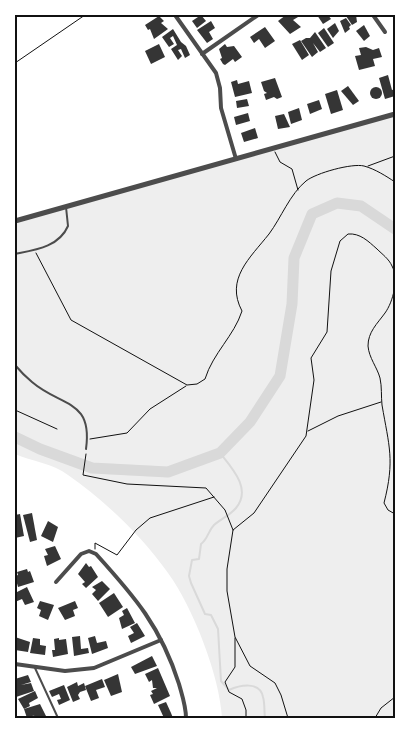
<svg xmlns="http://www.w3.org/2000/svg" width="410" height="733" font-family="'Asap Condensed',sans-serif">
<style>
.green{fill:#eee}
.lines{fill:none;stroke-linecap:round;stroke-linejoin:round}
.stream{stroke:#d9d9d9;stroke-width:2}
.river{stroke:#d9d9d9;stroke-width:11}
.building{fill:#353535}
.path{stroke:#111;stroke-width:1}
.service{stroke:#4c4c4c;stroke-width:2}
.minor{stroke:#4c4c4c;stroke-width:4}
.tertiary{stroke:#4c4c4c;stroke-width:5}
.neatline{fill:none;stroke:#111;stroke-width:2}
</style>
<rect width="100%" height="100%" fill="#fff"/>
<path class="green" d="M 395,114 L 395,718 L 222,718 C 220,677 193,607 168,573 C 142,536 105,501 68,475 C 54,464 31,461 15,454 L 15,221 Z"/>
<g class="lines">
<path class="stream" d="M 220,453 C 232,468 252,489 236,508 C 230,515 221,519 214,525 C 208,531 208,539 201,544 L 199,559 L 192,560 L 189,576 L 191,583 L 205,614 L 211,615 L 218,629 L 221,681 L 229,690 C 240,685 260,681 263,697 C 265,704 264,711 265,718"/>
<path class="river" d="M 15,437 L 40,449 L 92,468 L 168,472 L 220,453 L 250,422 L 280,376 L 292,304 L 294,258 L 312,214 L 337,203 L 361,206 L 395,229"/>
</g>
<g class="building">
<path d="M 201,15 L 206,21 L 197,28 L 192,21 Z"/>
<path d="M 286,15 L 297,15 L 298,17 L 293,20 L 301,27 L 290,34 L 278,21 Z"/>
<path d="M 317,15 L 328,15 L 331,19 L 323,24 Z"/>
<path d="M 348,15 L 356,15 L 357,22 L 352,25 L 346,16 Z"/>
<path d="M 159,16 L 164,21 L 161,23 L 168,29 L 154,39 L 150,29 L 148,30 L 145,25 Z"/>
<path d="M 346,18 L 351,25 L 349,27 L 350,29 L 345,33 L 340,21 Z"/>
<path d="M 211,21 L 215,28 L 209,32 L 213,39 L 207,43 L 197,30 Z"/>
<path d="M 335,23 L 339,31 L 333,38 L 327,29 Z"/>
<path d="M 364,25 L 370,36 L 364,41 L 356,31 Z"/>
<path d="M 265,27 L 275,41 L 265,48 L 259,39 L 254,43 L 250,37 Z"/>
<path d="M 324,28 L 334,43 L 328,47 L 318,33 Z"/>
<path d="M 173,29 L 181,42 L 186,46 L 190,55 L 185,58 L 181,49 L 178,50 L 182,56 L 178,60 L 171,49 L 177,45 L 173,36 L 170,38 L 174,44 L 169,47 L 162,37 Z"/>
<path d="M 315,32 L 326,48 L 320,52 L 313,43 L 318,52 L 312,57 L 301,41 L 306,38 L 310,38 Z"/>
<path d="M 300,40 L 309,55 L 302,60 L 292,44 Z"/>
<path d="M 159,44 L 165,57 L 151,64 L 145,51 Z"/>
<path d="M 225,44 L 227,47 L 234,46 L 242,57 L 235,62 L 233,59 L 225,65 L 223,64 L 220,59 L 222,58 L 219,49 Z"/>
<path d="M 366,47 L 373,50 L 379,48 L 382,57 L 373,59 L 375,66 L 359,70 L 355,56 L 361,55 L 359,48 Z"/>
<path d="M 388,75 L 392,90 L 395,89 L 395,96 L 385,99 L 379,78 Z"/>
<path d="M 275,78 L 282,97 L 277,99 L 274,97 L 266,100 L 264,94 L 267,93 L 264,91 L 261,82 Z"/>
<path d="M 237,80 L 238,84 L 249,81 L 252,93 L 235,97 L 231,82 Z"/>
<path d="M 348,86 L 359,101 L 353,105 L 341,91 Z"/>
<circle cx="376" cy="93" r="6"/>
<path d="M 337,90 L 343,110 L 331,114 L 325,94 Z"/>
<path d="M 247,99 L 249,106 L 237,108 L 236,101 Z"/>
<path d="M 319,100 L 322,109 L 310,114 L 307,104 Z"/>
<path d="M 299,108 L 302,120 L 291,124 L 288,112 Z"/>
<path d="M 248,113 L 250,121 L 236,125 L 234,117 Z"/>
<path d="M 284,114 L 290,127 L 278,129 L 275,116 Z"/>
<path d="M 255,128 L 258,138 L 244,142 L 241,133 Z"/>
<path d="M 32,513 L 37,540 L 30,542 L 23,515 Z"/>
<path d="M 20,514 L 24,536 L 15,538 L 15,515 Z"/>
<path d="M 48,521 L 58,527 L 53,542 L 41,536 Z"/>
<path d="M 55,546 L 61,559 L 47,566 L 44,556 L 48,555 L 45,549 Z"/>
<path d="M 86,563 L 89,567 L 91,566 L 98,577 L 86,588 L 82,584 L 85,582 L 78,574 Z"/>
<path d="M 27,569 L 28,572 L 30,571 L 34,582 L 18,587 L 15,576 L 18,575 L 17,572 Z"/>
<path d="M 102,581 L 110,589 L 98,601 L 92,594 L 96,590 L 92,587 Z"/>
<path d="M 27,587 L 34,602 L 25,605 L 22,599 L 15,602 L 15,593 Z"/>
<path d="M 114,593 L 123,607 L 108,617 L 99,603 Z"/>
<path d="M 40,601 L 54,605 L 48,620 L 39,616 L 41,610 L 37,608 Z"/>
<path d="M 75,601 L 78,608 L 73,610 L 75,616 L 65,620 L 58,608 Z"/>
<path d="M 127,608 L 135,623 L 122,629 L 119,618 L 124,615 L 122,611 Z"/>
<path d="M 137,623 L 145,636 L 131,643 L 128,636 L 134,633 L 130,627 Z"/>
<path d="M 80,636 L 81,649 L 88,648 L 89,653 L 74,656 L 72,637 Z"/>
<path d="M 95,636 L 97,643 L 106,641 L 108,648 L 92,654 L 88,638 Z"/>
<path d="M 15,637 L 30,642 L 28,652 L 15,650 Z"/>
<path d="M 33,638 L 40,639 L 40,645 L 46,646 L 45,655 L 30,653 Z"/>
<path d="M 59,638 L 59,640 L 66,639 L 68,654 L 53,657 L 52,650 L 55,650 L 54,639 Z"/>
<path d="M 152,656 L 157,666 L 135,674 L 131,667 Z"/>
<path d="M 158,668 L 170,696 L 154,704 L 150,695 L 153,694 L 151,691 L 157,688 L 153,688 L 152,680 L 149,682 L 145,674 Z"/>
<path d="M 118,674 L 122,692 L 111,696 L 104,680 Z"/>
<path d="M 28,675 L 31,682 L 21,685 L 31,683 L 34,691 L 16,697 L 15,679 Z"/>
<path d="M 102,679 L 105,687 L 96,690 L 99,698 L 91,701 L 85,686 Z"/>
<path d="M 77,682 L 78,686 L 84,683 L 86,690 L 80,692 L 78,695 L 80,699 L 73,702 L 67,687 Z"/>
<path d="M 64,685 L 70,700 L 59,705 L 57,700 L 61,699 L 59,694 L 52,697 L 49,691 Z"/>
<path d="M 35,691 L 38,698 L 29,703 L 30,706 L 24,709 L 18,699 Z"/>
<path d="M 166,702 L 171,713 L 173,718 L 164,718 L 158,705 Z"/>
<path d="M 40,704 L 47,718 L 29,718 L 35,715 L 27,718 L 24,709 Z"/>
</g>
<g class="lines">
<g class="path">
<path d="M 15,63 L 85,15"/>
<path d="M 275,152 L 280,162 L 292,169 L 298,190"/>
<path d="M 368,166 L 395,156"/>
<path d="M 36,253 L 71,320 L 187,385 L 197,384 L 205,379 C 213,353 234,336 242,311 C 225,279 250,258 269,234 C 281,218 290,194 306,181 C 316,173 352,163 364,166 C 375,169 386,176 395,182"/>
<path d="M 15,410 L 57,429"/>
<path d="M 308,431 L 338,416 L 381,402"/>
<path d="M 90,439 L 127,433 L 150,409 L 186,386"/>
<path d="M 86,454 L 83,475 L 127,484 L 206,488 L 225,510 L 233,530"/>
<path d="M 95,549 L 95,543 L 117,555 L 136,530 L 150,518 L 214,497"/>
<path d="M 235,638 L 235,667 L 225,682 L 229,692 L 242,699 L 246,710 L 246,718"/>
<path d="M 288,718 L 281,695 L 275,683 L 250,666 L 235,637 L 227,591 L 227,569 L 233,530 L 254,513 L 306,436 L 314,380 L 311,358 L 327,332 L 331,271 L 340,241 L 348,234 C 360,233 368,241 377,249 C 382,254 389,259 392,266 C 399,279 393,302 385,313 C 377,324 368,332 368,346 C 369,358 377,367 380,378 C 382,387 381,396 382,405 C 389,446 395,460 384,503 L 388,510 L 395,514"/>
<path d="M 375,718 L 381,708 L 395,697"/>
</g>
<g class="service">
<path d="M 15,254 C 35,250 59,247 68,226 L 66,207"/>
<path d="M 15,365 C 20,371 26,377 32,382 C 61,407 93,399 86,449"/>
<path d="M 35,668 L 58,718"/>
</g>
<g class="minor">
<path d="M 175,15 L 216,73 L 220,88 L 221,108 L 236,159"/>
<path d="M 373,15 L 385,32"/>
<path d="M 202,54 L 258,15"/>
<path d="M 56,582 L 81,554 L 89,551 L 96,554 C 135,597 161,627 179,684 C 182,695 186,706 186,718"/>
<path d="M 15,664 L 65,671 L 94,668 L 161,640"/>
</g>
<path class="tertiary" d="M 15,221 L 395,114"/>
</g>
<rect width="410" height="733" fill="none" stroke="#ffffff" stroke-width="32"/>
<rect x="16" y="16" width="378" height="701" class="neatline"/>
</svg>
